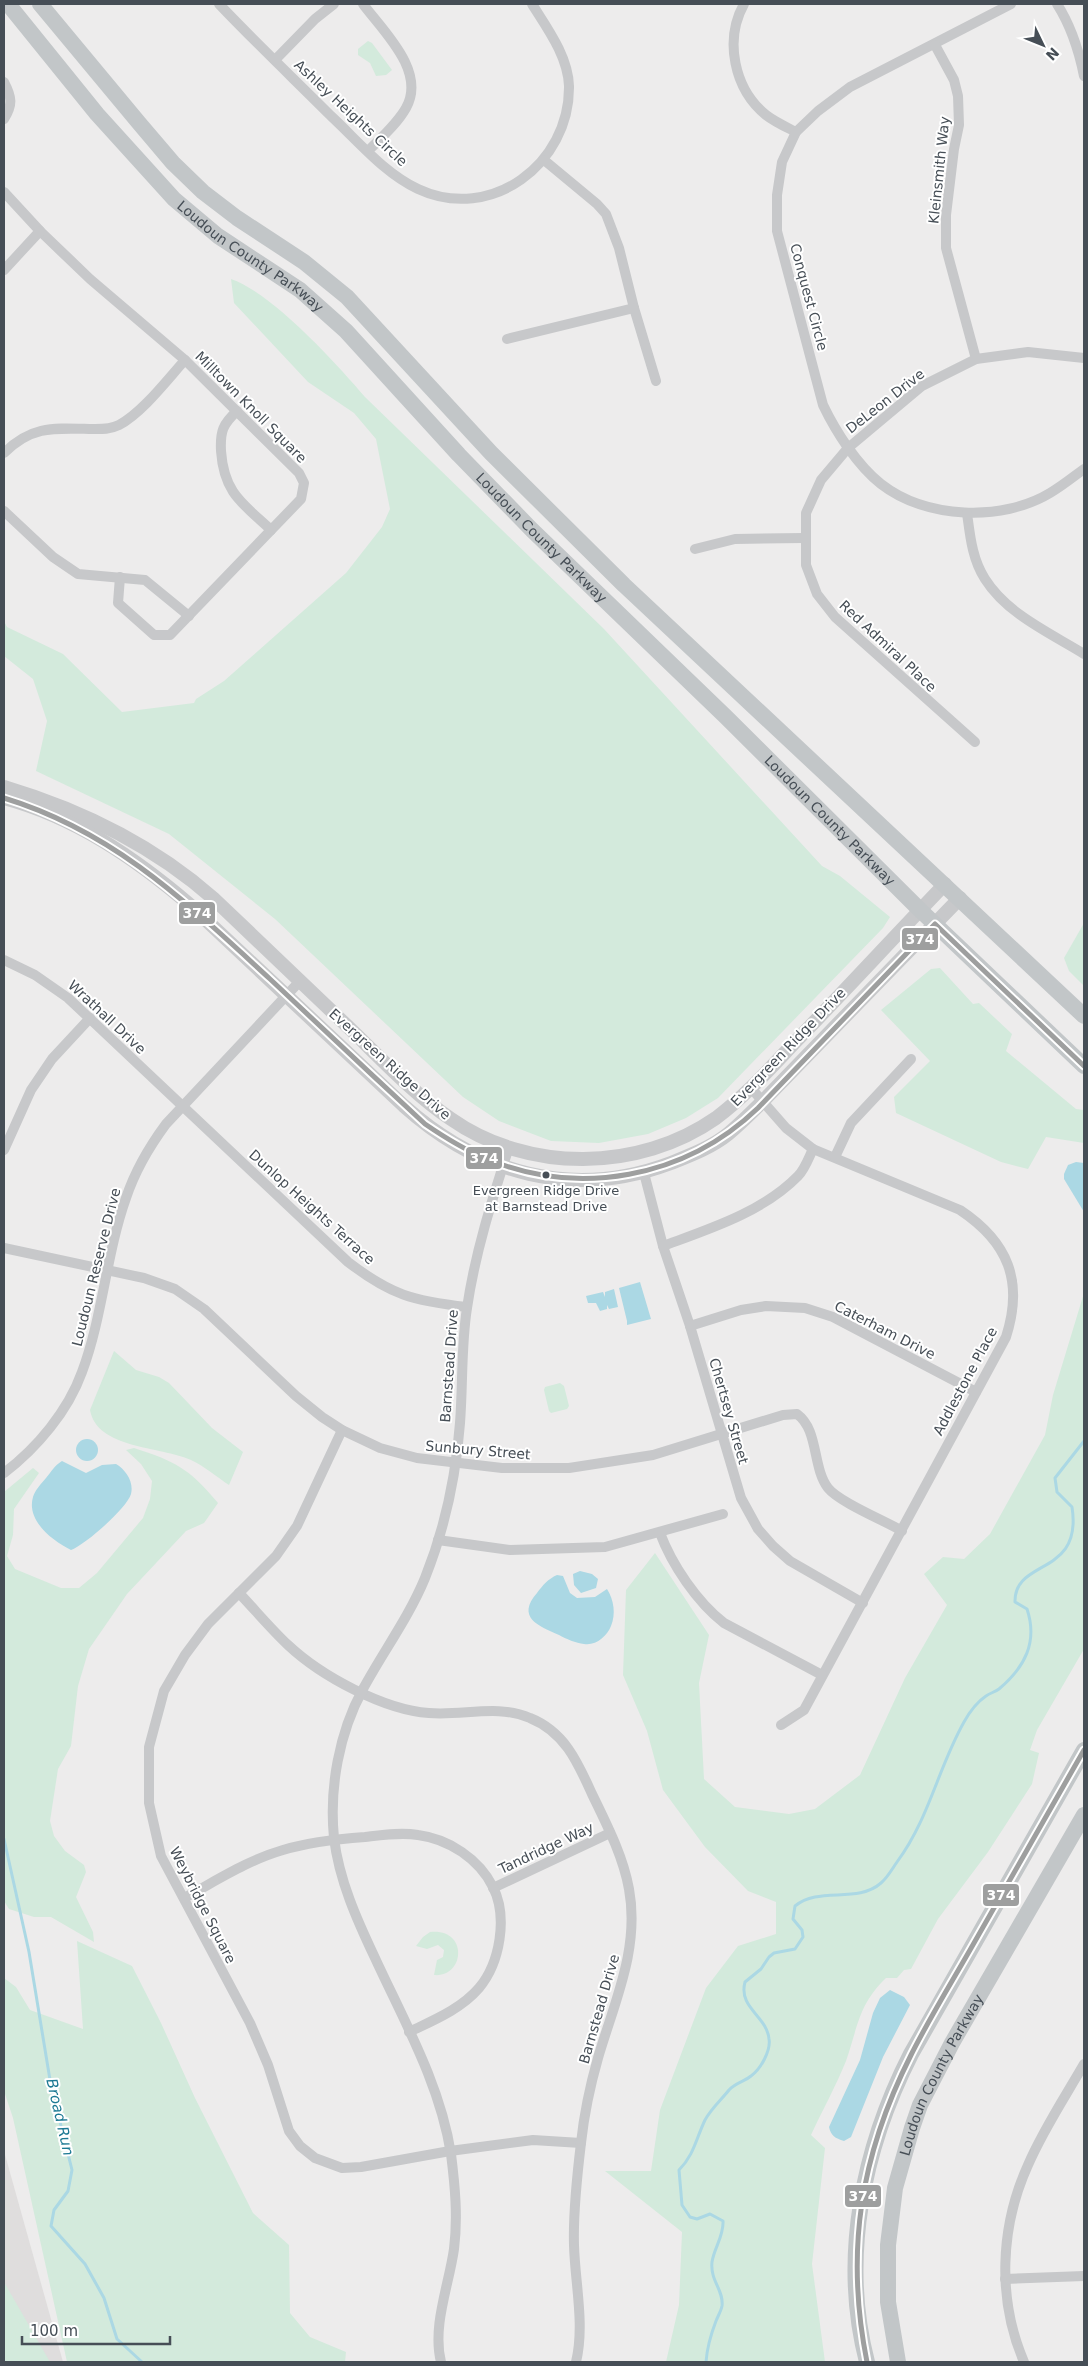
<svg xmlns="http://www.w3.org/2000/svg" width="1088" height="2366" font-family="'DejaVu Sans',sans-serif">
<style>
.education{fill:#dfdddd}
.green{fill:#d3eadc}
.water{fill:#abd8e4}
.lines{fill:none;stroke-linecap:round;stroke-linejoin:round}
.stream{stroke:#abd8e4;stroke-width:3}
.minor{stroke:#c7c8ca;stroke-width:10}
.tertiary{stroke:#c7c8ca;stroke-width:14}
.primary{stroke:#c2c6c8;stroke-width:16}
.bus-1-casing{stroke:#fff;stroke-width:9}
.bus-1{stroke:#9e9f9f;stroke-width:5}
.bus-dot{fill:#464e56;stroke:#fff;stroke-width:2}
.labels{text-anchor:middle;dominant-baseline:central;stroke-width:4;stroke-linejoin:round;paint-order:stroke}
.bus-label{font-size:13px;fill:#464e56;stroke:#fff}
.street-label{font-size:14px;fill:#464e56;stroke:#fff}
.water-label{font-size:15px;font-style:italic;fill:#1c7993;stroke:#fff}
.line-badge{stroke:#fff;stroke-width:2}
.badge-label{font-size:14px;text-anchor:middle;font-weight:bold;fill:#fff}
</style>
<rect width="100%" height="100%" fill="#edecec"/>
<path class="education" d="M 4,2151 L 63,2362 L 4,2362 Z"/>
<g class="green">
<path d="M 368,41 L 372,43 L 392,70 L 386,75 L 376,76 L 370,63 L 358,55 L 358,49 Z"/>
<path d="M 231,279 C 272,293 336,363 365,397 L 604,629 L 822,866 L 840,876 L 890,917 L 883,928 L 718,1098 L 686,1118 L 648,1134 L 599,1143 L 551,1141 L 499,1121 L 463,1097 L 275,919 L 169,834 L 36,771 L 47,721 L 33,679 L 4,656 L 4,621 L 7,627 L 63,654 L 122,712 L 194,703 L 196,699 L 224,681 L 346,573 L 382,527 L 390,509 L 376,439 L 354,413 L 308,382 L 234,303 Z"/>
<path d="M 1084,923 L 1084,986 L 1069,971 L 1064,958 Z"/>
<path d="M 940,968 L 973,1004 L 979,1003 L 1012,1034 L 1006,1051 L 1076,1109 L 1084,1110 L 1084,1143 L 1046,1137 L 1028,1169 L 1001,1162 L 896,1113 L 894,1097 L 930,1061 L 881,1010 L 931,969 Z"/>
<path d="M 1084,1293 L 1084,1649 L 1037,1730 L 1030,1750 L 1039,1753 L 1032,1784 L 988,1852 L 938,1919 L 911,1969 L 904,1970 L 897,1978 L 886,1978 C 858,2005 858,2027 846,2061 C 836,2086 822,2111 811,2135 L 825,2148 L 812,2264 L 825,2362 L 666,2362 L 679,2305 L 682,2232 L 605,2171 L 651,2171 L 660,2110 L 706,1988 L 738,1946 L 776,1934 L 776,1902 L 748,1891 L 705,1847 L 663,1790 L 647,1731 L 623,1675 L 626,1590 L 655,1553 L 709,1635 L 699,1683 L 704,1779 L 735,1807 L 789,1814 L 815,1809 L 860,1775 L 905,1678 L 947,1605 L 924,1574 L 943,1557 L 964,1559 L 990,1534 L 1045,1435 L 1053,1395 Z"/>
<path d="M 114,1351 L 136,1370 L 159,1377 L 169,1383 L 212,1428 L 243,1452 L 229,1485 C 217,1477 204,1466 191,1460 C 160,1446 97,1449 90,1410 Z"/>
<path d="M 560,1383 L 564,1386 L 569,1406 L 567,1409 L 551,1413 L 549,1411 L 544,1390 L 545,1387 Z"/>
<path d="M 134,1448 C 175,1461 190,1469 218,1503 L 204,1523 L 186,1531 L 127,1594 L 89,1649 L 78,1686 L 71,1746 L 58,1769 L 50,1821 L 54,1836 L 65,1851 L 84,1865 L 86,1872 L 76,1897 L 93,1932 L 94,1942 L 51,1917 L 34,1917 L 9,1909 L 4,1901 L 4,1492 L 33,1468 L 39,1473 L 14,1509 L 13,1535 L 7,1556 L 15,1569 L 61,1588 L 79,1588 L 97,1573 L 143,1518 L 150,1499 L 152,1481 L 141,1464 L 126,1450 Z"/>
<path d="M 430,1932 C 469,1928 465,1978 434,1975 L 437,1960 L 443,1957 L 444,1950 L 438,1945 L 427,1949 L 416,1946 L 423,1937 Z"/>
<path d="M 77,1941 L 132,1966 L 161,2023 L 195,2098 L 253,2213 L 289,2245 L 290,2313 L 310,2337 L 346,2352 L 345,2362 L 67,2362 L 13,2118 L 4,2091 L 4,1978 L 16,1987 L 30,2010 L 83,2029 Z"/>
<path d="M 4,2282 L 50,2362 L 4,2362 Z"/>
</g>
<g class="water">
<path d="M 1076,1162 L 1084,1163 L 1084,1212 L 1064,1179 L 1064,1174 L 1068,1165 Z"/>
<path d="M 640,1282 L 651,1319 L 627,1325 L 627,1321 L 619,1288 Z"/>
<path d="M 614,1289 L 618,1307 L 609,1309 L 607,1305 L 607,1309 L 600,1311 L 596,1303 L 588,1303 L 586,1296 L 603,1292 L 605,1297 L 605,1292 Z"/>
<circle cx="87" cy="1450" r="11"/>
<path d="M 62,1461 L 86,1473 L 102,1465 L 116,1464 C 126,1470 134,1482 131,1494 C 127,1508 85,1545 71,1550 C 53,1541 26,1521 33,1497 C 35,1490 41,1484 46,1478 C 51,1472 55,1465 62,1461 Z"/>
<path d="M 580,1571 L 592,1574 L 598,1579 L 596,1588 L 581,1593 L 574,1585 L 573,1574 Z"/>
<path d="M 557,1575 L 563,1576 L 570,1593 L 577,1598 L 595,1597 L 607,1589 C 614,1600 616,1614 611,1626 C 607,1636 596,1646 584,1644 C 576,1643 566,1639 559,1635 C 538,1626 516,1617 537,1593 C 543,1585 548,1579 557,1575 Z"/>
<path d="M 890,1990 L 904,1997 L 910,2005 L 883,2057 L 851,2137 L 844,2141 C 835,2138 831,2136 829,2127 L 860,2060 L 873,2013 L 880,1998 Z"/>
</g>
<g class="lines">
<g class="stream">
<path d="M 4,1839 L 29,1952 L 51,2086 L 72,2170 L 68,2191 L 54,2210 L 51,2226 L 85,2264 L 104,2298 L 117,2339 L 142,2362"/>
<path d="M 706,2362 C 707,2348 711,2334 716,2321 C 718,2316 721,2311 722,2306 C 724,2290 710,2281 712,2262 C 714,2248 724,2236 723,2221 L 710,2214 L 697,2219 L 690,2217 L 682,2205 L 679,2170 C 694,2155 696,2139 705,2120 C 711,2109 721,2100 729,2090 C 736,2082 744,2082 751,2076 C 761,2069 771,2050 769,2039 C 767,2016 738,2008 745,1982 L 761,1969 L 769,1957 L 774,1953 L 795,1949 L 803,1937 L 802,1930 L 793,1919 L 795,1906 C 819,1886 857,1904 881,1883 C 888,1877 892,1869 897,1862 C 929,1819 938,1768 964,1722 C 969,1713 977,1702 986,1696 C 990,1693 995,1692 999,1689 C 1025,1667 1038,1642 1027,1609 L 1015,1602 C 1014,1558 1083,1577 1072,1507 L 1057,1492 L 1055,1478 L 1084,1441"/>
</g>
<g class="minor">
<path d="M 219,4 C 255,42 294,79 331,116 C 358,141 384,173 418,189 C 491,223 570,164 569,86 C 568,56 547,28 532,4"/>
<path d="M 363,4 C 382,30 427,71 406,108 C 397,124 381,138 368,151"/>
<path d="M 744,4 C 724,40 734,89 766,115 C 775,122 786,127 796,132"/>
<path d="M 1011,4 L 850,87 L 818,111 L 796,132 L 782,162 L 777,195 L 777,231 L 823,405 C 836,432 857,465 881,484 C 926,519 1002,522 1050,493 C 1062,486 1073,477 1084,469"/>
<path d="M 1057,4 C 1071,26 1079,51 1084,76"/>
<path d="M 935,45 L 954,80 L 958,96 L 959,125 L 954,149 L 946,215 L 946,248 L 976,359"/>
<path d="M 275,60 L 315,19 L 334,4"/>
<path d="M 4,82 C 12,97 13,105 4,119"/>
<path d="M 544,160 L 597,204 L 606,214 L 619,248 L 634,308 L 656,381"/>
<path d="M 4,192 L 40,231 L 90,279 L 185,360 L 299,473 L 304,483 L 301,499 L 170,635 L 154,635 L 118,603 L 120,577"/>
<path d="M 4,270 L 40,231"/>
<path d="M 507,339 L 634,308"/>
<path d="M 237,411 C 223,424 220,431 221,451 C 224,493 242,503 271,530"/>
<path d="M 4,453 C 31,426 53,428 89,429 C 99,429 109,430 119,425 C 142,413 167,380 185,360"/>
<path d="M 4,511 L 53,557 L 78,574 L 145,580 L 189,616"/>
<path d="M 967,513 C 970,535 972,559 985,579 C 1007,614 1050,633 1084,654"/>
<path d="M 695,549 L 735,539 L 804,538"/>
<path d="M 975,742 L 835,617 L 817,594 L 806,565 L 806,513 L 821,480 L 848,448 L 922,386 L 976,359 L 1028,352 L 1084,358"/>
<path d="M 4,960 L 35,975 L 68,998 L 348,1262 C 391,1295 413,1301 467,1307"/>
<path d="M 751,1088 L 786,1128 L 813,1149 L 960,1210 C 1008,1242 1024,1281 1006,1337 L 804,1710 L 781,1725"/>
<path d="M 4,1150 L 31,1090 L 52,1059 L 90,1018"/>
<path d="M 835,1157 L 851,1123 L 911,1059"/>
<path d="M 644,1173 L 663,1246 L 690,1326 L 741,1498 L 758,1529 L 773,1546 L 790,1561 L 863,1603"/>
<path d="M 663,1246 C 709,1229 763,1212 798,1176 C 805,1169 809,1157 813,1149"/>
<path d="M 4,1248 L 144,1278 L 175,1289 L 204,1309 L 296,1396 L 322,1417 L 342,1430 L 380,1448 L 417,1458 L 502,1468 L 569,1468 L 653,1455 L 783,1415 L 797,1414 C 819,1430 812,1467 828,1488 C 839,1502 885,1521 902,1531"/>
<path d="M 690,1326 L 741,1310 L 766,1306 L 805,1308 L 833,1317 L 976,1392"/>
<path d="M 342,1430 L 297,1526 L 276,1556 L 208,1624 L 185,1655 L 164,1691 L 149,1747 L 149,1803 L 161,1856 L 250,2023 L 268,2065 L 289,2131 L 300,2146 L 315,2158 L 342,2168 L 361,2167 L 450,2151 L 533,2140 L 581,2143"/>
<path d="M 4,1473 C 37,1448 68,1411 82,1372 C 103,1316 106,1254 126,1198 C 135,1171 149,1147 166,1124 L 300,981"/>
<path d="M 660,1533 C 672,1565 697,1602 724,1623 L 822,1675"/>
<path d="M 438,1540 L 510,1550 L 605,1547 L 723,1514"/>
<path d="M 239,1593 C 256,1611 271,1629 288,1645 C 321,1676 384,1710 429,1713 C 463,1716 498,1704 530,1718 C 565,1732 578,1763 592,1794 C 607,1825 623,1856 629,1889 C 640,1949 614,2003 598,2058 C 590,2086 584,2115 581,2143 C 577,2176 573,2212 574,2245 C 575,2283 585,2325 576,2362"/>
<path d="M 493,1888 L 610,1833"/>
<path d="M 184,1898 C 216,1881 248,1860 283,1850 C 309,1842 338,1839 365,1837 C 382,1835 401,1832 418,1835 C 449,1839 479,1859 493,1887 C 508,1917 500,1963 479,1988 C 461,2009 434,2020 409,2032"/>
<path d="M 1005,2279 L 1084,2276"/>
<path d="M 441,2362 C 432,2326 449,2285 454,2249 C 458,2217 455,2186 451,2154 C 440,2084 404,2021 375,1958 C 357,1920 339,1880 334,1838 C 329,1788 339,1733 363,1689 C 383,1652 409,1617 425,1578 C 445,1528 456,1476 460,1423 C 463,1384 461,1346 467,1308 C 475,1253 492,1200 509,1147"/>
<path d="M 1024,2362 C 997,2299 1000,2227 1028,2165 C 1043,2130 1065,2097 1084,2064"/>
</g>
<g class="tertiary">
<path d="M 4,787 C 81,810 153,845 214,899 C 257,940 300,981 343,1022 C 378,1055 411,1092 451,1119 C 528,1173 639,1172 716,1118 C 747,1095 773,1065 800,1037 C 849,986 897,934 945,884"/>
<path d="M 4,798 C 75,817 135,858 190,905 L 404,1106 C 480,1174 573,1200 671,1163 C 691,1155 712,1147 728,1134 C 740,1124 751,1113 762,1102 L 960,898"/>
</g>
<g class="primary">
<path id="s1" d="M 8,4 L 97,114 L 174,199 L 218,236 L 300,290 L 346,331 L 459,455 L 532,530 L 726,717 L 920,910 L 1084,1066"/>
<path d="M 40,4 L 139,123 L 173,163 L 203,192 L 237,218 L 304,262 L 347,297 L 491,453 L 624,585 L 1084,1016"/>
<path d="M 867,2362 C 840,2258 863,2148 911,2054 L 1084,1750"/>
<path id="s2" d="M 898,2362 L 888,2302 L 888,2245 L 895,2188 L 912,2128 L 920,2105 L 952,2043 L 1084,1815"/>
</g>
<g class="bus-1-casing">
<g id="bus-1">
<path d="M 4,798 C 115,832 187,903 270,979 C 322,1028 373,1076 425,1124 C 444,1137 463,1149 485,1158 C 578,1198 685,1178 758,1108 L 935,924 L 1084,1066"/>
<path d="M 867,2362 C 845,2252 860,2156 911,2055 C 929,2019 950,1985 970,1950 C 1008,1883 1046,1817 1084,1750"/>
</g>
</g>
<use href="#bus-1" class="bus-1"/>
</g>
<circle class="bus-dot" cx="546" cy="1175" r="4.5"/>
<g class="labels">
<g class="bus-label">
<text x="546" y="1190">Evergreen Ridge Drive<tspan x="546" dy="16">at Barnstead Drive</tspan></text>
</g>
<g class="street-label">
<text transform="translate(351 113) rotate(43)">Ashley Heights Circle</text>
<text transform="translate(939 170) rotate(-84)">Kleinsmith Way</text>
<text stroke="none"><textPath href="#s1" startOffset="352">Loudoun County Parkway</textPath></text>
<text transform="translate(809 297) rotate(75)">Conquest Circle</text>
<text transform="translate(885 401) rotate(-38)">DeLeon Drive</text>
<text transform="translate(251 407) rotate(45)">Milltown Knoll Square</text>
<text stroke="none"><textPath href="#s1" startOffset="758">Loudoun County Parkway</textPath></text>
<text transform="translate(888 646) rotate(43)">Red Admiral Place</text>
<text stroke="none"><textPath href="#s1" startOffset="1162">Loudoun County Parkway</textPath></text>
<text transform="translate(107 1017) rotate(43)">Wrathall Drive</text>
<text transform="translate(788 1047) rotate(-46)">Evergreen Ridge Drive</text>
<text transform="translate(390 1064) rotate(42)">Evergreen Ridge Drive</text>
<text transform="translate(312 1207) rotate(42)">Dunlop Heights Terrace</text>
<text transform="translate(96 1267) rotate(-76)">Loudoun Reserve Drive</text>
<text transform="translate(885 1330) rotate(27)">Caterham Drive</text>
<text transform="translate(449 1366) rotate(-86)">Barnstead Drive</text>
<text transform="translate(965 1381) rotate(-62)">Addlestone Place</text>
<text transform="translate(729 1411) rotate(74)">Chertsey Street</text>
<text transform="translate(478 1450) rotate(5)">Sunbury Street</text>
<text transform="translate(546 1848) rotate(-25)">Tandridge Way</text>
<text transform="translate(203 1905) rotate(63)">Weybridge Square</text>
<text transform="translate(599 2009) rotate(-74)">Barnstead Drive</text>
<text stroke="none"><textPath href="#s2" startOffset="298">Loudoun County Parkway</textPath></text>
</g>
<g class="water-label">
<text transform="translate(60 2117) rotate(77)">Broad Run</text>
</g>
</g>
<g class="line-badge">
<rect x="178" y="901" width="38" height="24" rx="5" fill="#9e9f9f"/>
<rect x="901" y="927" width="38" height="24" rx="5" fill="#9e9f9f"/>
<rect x="465" y="1146" width="38" height="24" rx="5" fill="#9e9f9f"/>
<rect x="982" y="1883" width="38" height="24" rx="5" fill="#9e9f9f"/>
<rect x="844" y="2184" width="38" height="24" rx="5" fill="#9e9f9f"/>
</g>
<g class="badge-label">
<text x="197" y="918">374</text>
<text x="920" y="944">374</text>
<text x="484" y="1163">374</text>
<text x="1001" y="1900">374</text>
<text x="863" y="2201">374</text>
</g>
<rect width="1088" height="2366" fill="none" stroke="#464e56" stroke-width="10"/>
<g transform="translate(1043 45) rotate(133)" stroke="#ffffff" stroke-width="4" paint-order="stroke">
<path d="M0-4L9 19L0 12L-9 19Z" fill="#464e56"/>
<text y="-8" font-size="14" font-weight="bold" text-anchor="middle" fill="#464e56">N</text>
</g>
<path d="M22 2336v8h148v-8" fill="none" stroke="#464e56" stroke-width="2.5"/>
<text x="30" y="2336" font-size="15" fill="#464e56" stroke="#ffffff" stroke-width="4" paint-order="stroke">100 m</text>
</svg>
